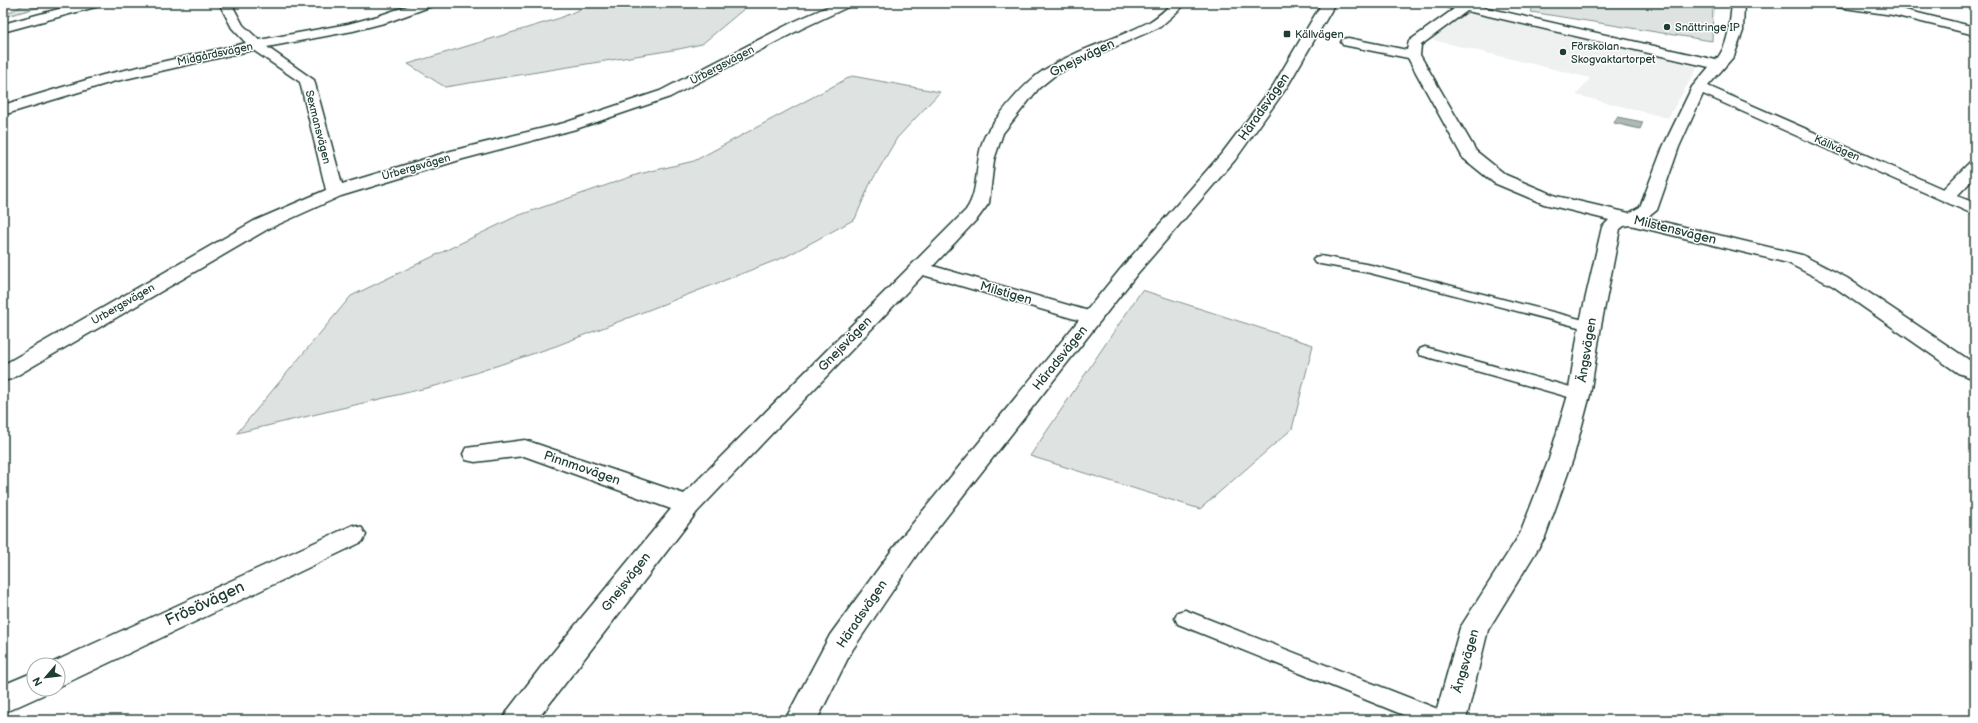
<svg xmlns="http://www.w3.org/2000/svg" width="1978" height="723" font-family="'Balsamiq Sans',sans-serif">
<style>
.built{fill:#eef1f0}
.green{fill:#dee3e2;stroke:#7e908b}
.water{fill:#afbab7;stroke:#758883}
.lines{fill:none;stroke-linecap:round;stroke-linejoin:round}
.lane-casing{stroke:#1f3d34;stroke-width:3}
.street-casing{stroke:#1f3d34;stroke-width:3}
.secondary-casing{stroke:#1f3d34;stroke-width:3}
.lane{fill:#fff;fill-rule:evenodd}
.street{fill:#fff;fill-rule:evenodd}
.secondary{fill:#fff;fill-rule:evenodd}
.poi-dot{fill:#1f3d34;stroke:#fff;stroke-width:1.5}
.labels{text-anchor:middle;dominant-baseline:central;stroke-width:3;stroke-linejoin:round;paint-order:stroke}
.far-poi-label{font-size:11px;fill:#1f3d34;stroke:#fff;text-anchor:start}
.far-street-label{font-size:11px;fill:#1f3d34;stroke:#fff}
.street-label{font-size:13px;fill:#1f3d34;stroke:#fff}
.near-street-label{font-size:16px;fill:#1f3d34;stroke:#fff}
</style>
<rect width="100%" height="100%" fill="#fff"/>
<filter id="ink" filterUnits="userSpaceOnUse"><feTurbulence type="fractalNoise" baseFrequency=".025" numOctaves="2"/><feDisplacementMap in="SourceGraphic" scale="8" xChannelSelector="R" yChannelSelector="G"/><feConvolveMatrix kernelMatrix="1 2 1 2 8 2 1 2 1" color-interpolation-filters="sRGB"/></filter>
<g filter="url(#ink)">
<path class="built" d="M 1463,8 L 1698,67 L 1668,118 L 1576,95 L 1590,78 L 1425,38 Z"/>
<g class="green">
<path d="M 27,3 L 55,3 L 3,17 L 3,16 Z"/>
<path d="M 594,3 L 751,3 L 702,44 L 679,49 L 445,87 L 408,64 L 560,18 Z"/>
<path d="M 1534,3 L 1713,3 L 1712,41 L 1531,12 Z"/>
<path d="M 852,76 L 940,92 L 897,138 L 869,186 L 855,219 L 787,256 L 556,346 L 439,385 L 237,433 L 351,296 L 517,216 L 639,174 L 694,161 Z"/>
<path d="M 1142,290 L 1313,345 L 1292,429 L 1200,509 L 1030,456 Z"/>
</g>
<path class="water" d="M 1617,117 L 1643,122 L 1640,129 L 1614,123 Z"/>
<g class="lines">
<g class="lane-casing">
<g id="lane">
<path d="M 1320,256 L 1371,265 L 1595,323 L 1597,326 L 1595,329 L 1590,330 L 1370,273 L 1315,263 L 1313,260 L 1315,257 Z"/>
<path d="M 1425,347 L 1585,391 L 1587,395 L 1585,399 L 1579,400 L 1420,355 L 1418,352 L 1420,349 Z"/>
<path d="M 1185,610 L 1448,713 L 1451,720 L 1416,720 L 1178,624 L 1175,618 L 1178,612 Z"/>
</g>
</g>
<g class="street-casing">
<g id="street">
<path d="M 81,3 L 101,3 L 99,6 L 3,32 L 3,24 Z"/>
<path d="M 219,3 L 231,3 L 243,25 L 259,40 L 348,24 L 378,16 L 416,3 L 434,3 L 432,6 L 388,22 L 353,31 L 267,47 L 314,80 L 342,184 L 451,151 L 564,123 L 660,91 L 793,22 L 836,3 L 852,3 L 850,6 L 803,28 L 670,97 L 576,129 L 463,159 L 341,196 L 268,229 L 11,379 L 3,381 L 3,365 L 254,221 L 326,190 L 300,82 L 253,50 L 112,82 L 3,115 L 3,105 L 103,75 L 246,43 L 232,28 Z"/>
<path d="M 1173,3 L 1187,3 L 1160,27 L 1078,63 L 1054,76 L 1039,88 L 1003,133 L 994,160 L 989,203 L 978,218 L 933,266 L 1099,314 L 1102,318 L 1099,322 L 1092,324 L 1085,322 L 923,275 L 697,512 L 537,720 L 503,720 L 508,710 L 541,667 L 671,509 L 524,456 L 475,462 L 466,460 L 463,454 L 466,448 L 525,440 L 684,494 L 966,210 C 982,188 972,153 989,129 C 1003,110 1024,83 1044,70 C 1077,49 1115,40 1149,22 C 1158,17 1166,9 1173,3 Z"/>
<path d="M 1445,3 L 1465,3 L 1716,60 C 1729,45 1730,22 1732,3 L 1744,3 L 1743,31 L 1734,56 L 1708,86 L 1943,189 L 1969,163 L 1975,162 L 1975,177 L 1957,196 L 1975,203 L 1975,215 L 1703,94 L 1679,147 L 1657,210 L 1647,218 L 1802,255 L 1847,278 L 1975,364 L 1975,379 L 1958,373 L 1833,286 L 1788,263 L 1630,225 L 1624,226 L 1620,229 L 1601,326 L 1590,395 L 1573,459 L 1545,537 L 1488,630 L 1466,720 L 1434,720 L 1460,628 L 1520,534 L 1549,459 L 1568,395 L 1579,326 L 1602,227 L 1609,220 L 1544,204 L 1494,183 L 1463,158 L 1408,58 L 1343,45 L 1341,42 L 1343,39 L 1348,38 L 1407,50 L 1409,41 L 1454,9 L 1447,7 ZM 1467,11 L 1709,67 L 1692,87 L 1663,147 L 1640,207 L 1629,213 L 1556,196 L 1506,175 L 1476,151 L 1420,55 L 1421,45 Z"/>
<path d="M 1831,3 L 1864,3 L 1893,7 L 1975,27 L 1975,35 L 1893,15 L 1837,7 Z"/>
<path d="M 353,525 L 362,528 L 366,535 L 362,542 L 58,687 L 58,665 L 47,665 Z"/>
<path d="M 34,672 L 34,689 L 47,689 L 45,694 L 3,713 L 3,685 Z"/>
</g>
</g>
<g class="secondary-casing">
<path id="secondary" d="M 1322,3 L 1334,3 L 1331,11 L 1287,87 L 1235,160 L 1137,274 L 918,553 L 851,652 L 817,720 L 785,720 L 830,635 L 900,539 L 1123,266 L 1223,152 L 1273,86 Z"/>
</g>
<use href="#lane" class="lane"/>
<use href="#street" class="street"/>
<use href="#secondary" class="secondary"/>
</g>
</g>
<g class="poi-dot">
<circle cx="1667" cy="27" r="4"/>
<rect x="1283" y="30" width="8" height="8" rx="2"/>
<circle cx="1563" cy="52" r="4"/>
</g>
<g class="labels">
<g class="far-poi-label">
<text x="1675" y="27">Snättringe IP</text>
<text x="1295" y="34">Källvägen</text>
<text x="1571" y="46">Förskolan<tspan x="1571" dy="13">Skogvaktartorpet</tspan></text>
</g>
<g class="far-street-label">
<text transform="translate(215 54) rotate(-12)">Midgårdsvägen</text>
<text transform="translate(722 65) rotate(-28)">Urbergsvägen</text>
<text transform="translate(318 127) rotate(76)">Sexmansvägen</text>
<text transform="translate(1837 148) rotate(24)">Källvägen</text>
<text transform="translate(416 167) rotate(-16)">Urbergsvägen</text>
<text transform="translate(123 304) rotate(-30)">Urbergsvägen</text>
</g>
<g class="street-label">
<text transform="translate(1082 58) rotate(-26)">Gnejsvägen</text>
<text transform="translate(1264 107) rotate(-55)">Häradsvägen</text>
<text transform="translate(1675 230) rotate(14)">Milstensvägen</text>
<text transform="translate(1006 293) rotate(16)">Milstigen</text>
<text transform="translate(845 344) rotate(-46)">Gnejsvägen</text>
<text transform="translate(1587 350) rotate(-81)">Ängsvägen</text>
<text transform="translate(1060 358) rotate(-51)">Häradsvägen</text>
<text transform="translate(582 468) rotate(19)">Pinnmovägen</text>
<text transform="translate(626 582) rotate(-52)">Gnejsvägen</text>
<text transform="translate(862 614) rotate(-56)">Häradsvägen</text>
<text transform="translate(1466 661) rotate(-74)">Ängsvägen</text>
</g>
<g class="near-street-label">
<text transform="translate(205 604) rotate(-25)">Frösövägen</text>
</g>
</g>
<rect width="1978" height="723" fill="none" stroke="#fff" stroke-width="16"/>
<rect x="8" y="8" width="1962" height="707" fill="none" stroke="#1f3d34" stroke-width="1.5" filter="url(#ink)"/>
<g transform="translate(46 677) rotate(242)"><circle r="19" fill="#ffffff" stroke="#a5b1ae"/>
<path d="M0-3L7 15L0 10L-7 15Z" fill="#1f3d34"/>
<text y="-6" font-size="11" font-weight="bold" text-anchor="middle" fill="#1f3d34">N</text>
</g>
</svg>
